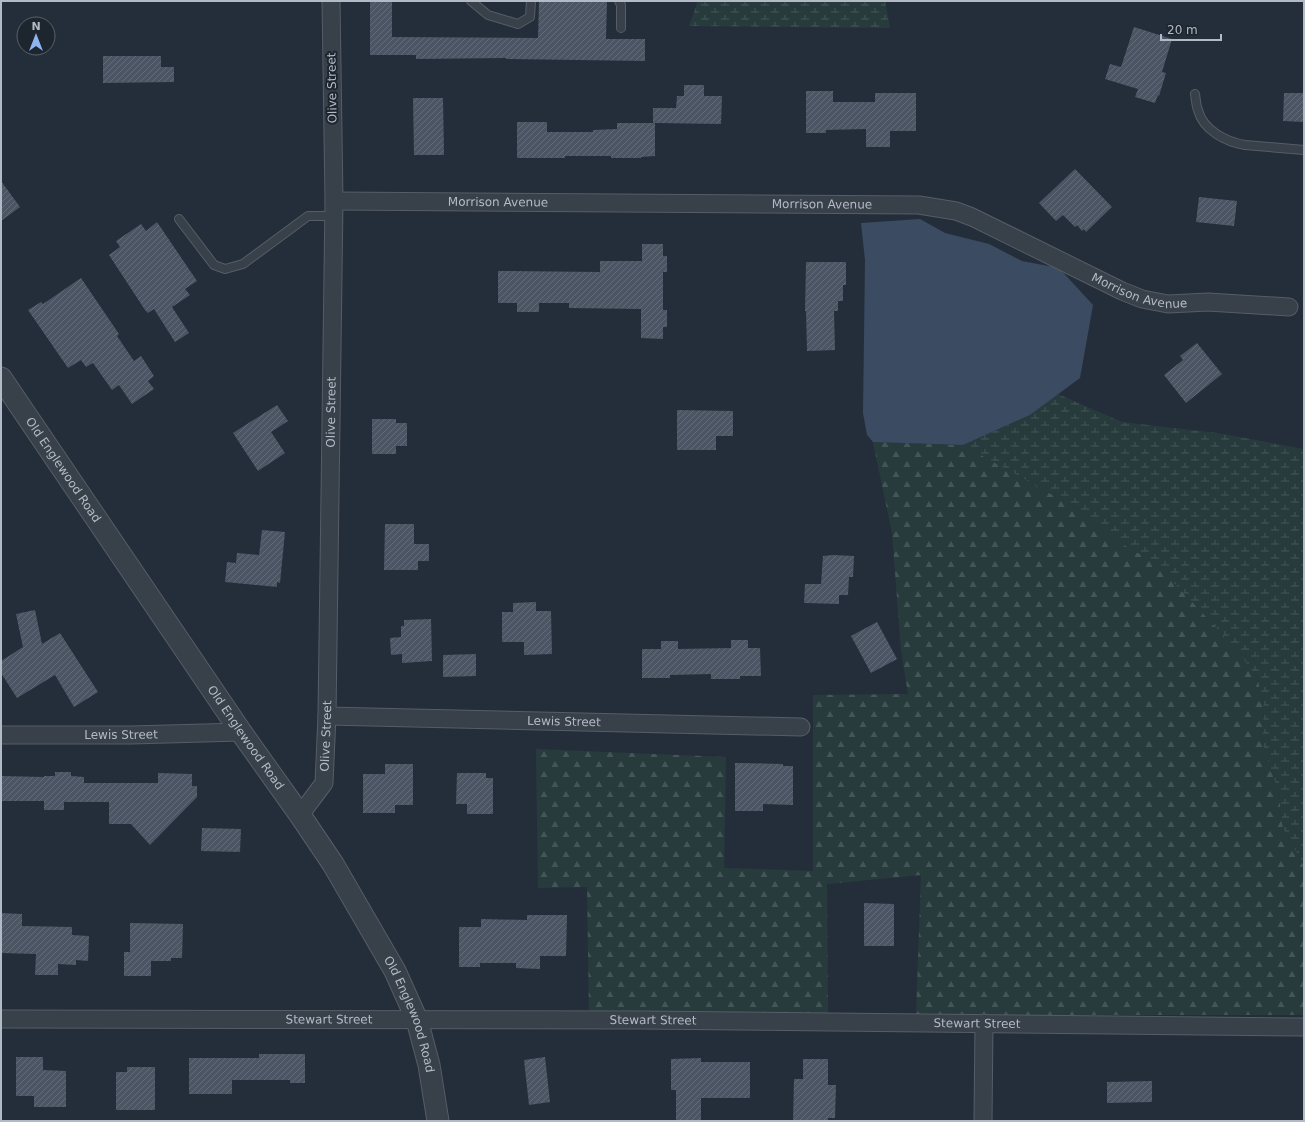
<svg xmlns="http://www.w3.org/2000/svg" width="1305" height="1122" font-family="'DejaVu Sans',sans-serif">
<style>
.forest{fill:url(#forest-firs)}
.wetland{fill:url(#wetland-marsh)}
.water{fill:#3b4b62}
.building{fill:url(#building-hatch)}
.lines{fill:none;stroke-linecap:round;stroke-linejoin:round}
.service-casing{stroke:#565d68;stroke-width:10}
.minor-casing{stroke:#565d68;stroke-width:19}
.tertiary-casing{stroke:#565d68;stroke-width:23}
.service{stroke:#38404a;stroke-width:8}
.minor{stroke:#38404a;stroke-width:17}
.tertiary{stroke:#38404a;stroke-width:21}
.labels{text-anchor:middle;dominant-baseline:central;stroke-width:4;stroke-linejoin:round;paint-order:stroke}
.street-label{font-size:12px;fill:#b3bac6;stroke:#1d252f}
</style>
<defs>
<pattern id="forest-firs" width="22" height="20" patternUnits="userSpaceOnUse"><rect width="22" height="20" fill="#273b3c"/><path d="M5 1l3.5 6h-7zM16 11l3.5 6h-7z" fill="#445557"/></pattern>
<pattern id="wetland-marsh" width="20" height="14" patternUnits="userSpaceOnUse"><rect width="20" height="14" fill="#273b3c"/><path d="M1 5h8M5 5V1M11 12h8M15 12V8" fill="none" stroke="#445557"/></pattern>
<pattern id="building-hatch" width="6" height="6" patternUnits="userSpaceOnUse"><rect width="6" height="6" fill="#4b5563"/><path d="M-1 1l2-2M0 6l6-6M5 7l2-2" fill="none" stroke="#636b78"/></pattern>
</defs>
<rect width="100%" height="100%" fill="#242e3a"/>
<path class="forest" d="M 873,442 L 963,445 L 1078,509 L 1110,537 L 1150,559 L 1185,594 L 1235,648 L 1258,679 L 1264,708 L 1262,742 L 1279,794 L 1283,828 L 1304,866 L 1304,1015 L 916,1015 L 921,875 L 827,884 L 828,1015 L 589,1014 L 587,887 L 538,888 L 536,749 L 726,757 L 724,868 L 813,871 L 813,695 L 908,694 L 901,650 L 892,533 Z"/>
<g class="wetland">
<path d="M 698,1 L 885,1 L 890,28 L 689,26 Z"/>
<path d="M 1058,394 L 1122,422 L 1217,433 L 1304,449 L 1304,866 L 1283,828 L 1279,794 L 1262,742 L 1264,708 L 1258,679 L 1235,648 L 1185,594 L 1150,560 L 1110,537 L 1078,509 L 963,445 L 1030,415 Z"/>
</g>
<path class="water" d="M 920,219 L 945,233 L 989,244 L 1022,261 L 1059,268 L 1093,305 L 1080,378 L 1030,415 L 963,445 L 873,442 L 867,435 L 863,413 L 865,260 L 861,223 Z"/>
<g class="building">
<path d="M 370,1 L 392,1 L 392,37 L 538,38 L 539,1 L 607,1 L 606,39 L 645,39 L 645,61 L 506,59 L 506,58 L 416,59 L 416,55 L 370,55 Z"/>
<path d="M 1134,27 L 1172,39 L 1162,72 L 1166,73 L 1159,96 L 1158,95 L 1155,103 L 1135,97 L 1138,89 L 1105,79 L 1110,64 L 1121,67 Z"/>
<path d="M 103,56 L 161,56 L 161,67 L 174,67 L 174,82 L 103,83 Z"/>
<path d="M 684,85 L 704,85 L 704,96 L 722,96 L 721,124 L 655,123 L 655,156 L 641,157 L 641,158 L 611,158 L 611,156 L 565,156 L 565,158 L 517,158 L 517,122 L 547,122 L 547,132 L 593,132 L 593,130 L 617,129 L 617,123 L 653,123 L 653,108 L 676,108 L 677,96 L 684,96 Z"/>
<path d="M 806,91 L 833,91 L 833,102 L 875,102 L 875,93 L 916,93 L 916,131 L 890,131 L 890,147 L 866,147 L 866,129 L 826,130 L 826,133 L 806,133 Z"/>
<path d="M 1284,93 L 1304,93 L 1304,122 L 1283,121 Z"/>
<path d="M 413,98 L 443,98 L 444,155 L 414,155 Z"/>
<path d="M 1075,169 L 1112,207 L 1086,232 L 1084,229 L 1082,231 L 1077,225 L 1075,227 L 1063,215 L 1056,221 L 1039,203 Z"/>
<path d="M 1,181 L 20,207 L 1,221 Z"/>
<path d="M 1199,197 L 1237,201 L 1234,226 L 1196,222 Z"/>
<path d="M 157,222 L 197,281 L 185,289 L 190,295 L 172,307 L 189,333 L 175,342 L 154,309 L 148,313 L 145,310 L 109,255 L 120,247 L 116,241 L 141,224 L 146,231 Z"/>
<path d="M 642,244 L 663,244 L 663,256 L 667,256 L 667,272 L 663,272 L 663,310 L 667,310 L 667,327 L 663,327 L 663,339 L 641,338 L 641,309 L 569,308 L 569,303 L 539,303 L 539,312 L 517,312 L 517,303 L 498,303 L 498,271 L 600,272 L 600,261 L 642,261 Z"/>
<path d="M 806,262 L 846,262 L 846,285 L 843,285 L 843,301 L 838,301 L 838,311 L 834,311 L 835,350 L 807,351 L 806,311 L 805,311 Z"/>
<path d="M 81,278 L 119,334 L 117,336 L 134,361 L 141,356 L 154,376 L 148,381 L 154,389 L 132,404 L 119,385 L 112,390 L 93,363 L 86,367 L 81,360 L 68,368 L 28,310 L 41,302 L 43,304 Z"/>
<path d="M 1197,343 L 1222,374 L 1186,403 L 1164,375 L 1183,360 L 1180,356 Z"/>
<path d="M 277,405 L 288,421 L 271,432 L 285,453 L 258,471 L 233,433 Z"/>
<path d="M 677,410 L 733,411 L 733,436 L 716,436 L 716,450 L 677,450 Z"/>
<path d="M 372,419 L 396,419 L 396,423 L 407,423 L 407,446 L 396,446 L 396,454 L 372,454 Z"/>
<path d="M 385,524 L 414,524 L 414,544 L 429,544 L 429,561 L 418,561 L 418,570 L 384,570 Z"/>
<path d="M 262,530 L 285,532 L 280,583 L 277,582 L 277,587 L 225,582 L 227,562 L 236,563 L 237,553 L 259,555 Z"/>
<path d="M 833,555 L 854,556 L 853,577 L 849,577 L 848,595 L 839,595 L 839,604 L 804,603 L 805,584 L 821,584 L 823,556 Z"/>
<path d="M 536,602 L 536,611 L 551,611 L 552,654 L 524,655 L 524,642 L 502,642 L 502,612 L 513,612 L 513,603 Z"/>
<path d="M 35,610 L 42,644 L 60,633 L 98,692 L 74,707 L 55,675 L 17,698 L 1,673 L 1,661 L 23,647 L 16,614 Z"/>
<path d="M 431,619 L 432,661 L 402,663 L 402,654 L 391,655 L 390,638 L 401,637 L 401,626 L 404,626 L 404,620 Z"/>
<path d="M 877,622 L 897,659 L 871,673 L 851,636 Z"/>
<path d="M 731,640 L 748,640 L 748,648 L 760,648 L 761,676 L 740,676 L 740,679 L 711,679 L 711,674 L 670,675 L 670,678 L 642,678 L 642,649 L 661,649 L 661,641 L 678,641 L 678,649 L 731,648 Z"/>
<path d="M 476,654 L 476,676 L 443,677 L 443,655 Z"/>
<path d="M 735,763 L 783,764 L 783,766 L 793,766 L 793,805 L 763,804 L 763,811 L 735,811 Z"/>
<path d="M 385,764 L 413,764 L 413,805 L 395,805 L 395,813 L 363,813 L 363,774 L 385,774 Z"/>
<path d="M 55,772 L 71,772 L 71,776 L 84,777 L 84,783 L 158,783 L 158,773 L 192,774 L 192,786 L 197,786 L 197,797 L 150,845 L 131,824 L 109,824 L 109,802 L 64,802 L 64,810 L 44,810 L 44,801 L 1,801 L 1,776 L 44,777 L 44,776 L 55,776 Z"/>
<path d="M 457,773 L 486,773 L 486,778 L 493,778 L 493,814 L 467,814 L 467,804 L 456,804 Z"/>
<path d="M 202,828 L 241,829 L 240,852 L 201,851 Z"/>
<path d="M 864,903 L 894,904 L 894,946 L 864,946 Z"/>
<path d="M 1,913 L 22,914 L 22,926 L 72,927 L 72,935 L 89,936 L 88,961 L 76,960 L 76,965 L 58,964 L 58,975 L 35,975 L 36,954 L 1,953 Z"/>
<path d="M 527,915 L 567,915 L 566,956 L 540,956 L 540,969 L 516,968 L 516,963 L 480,963 L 480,967 L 459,967 L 459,927 L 481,927 L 481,919 L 527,920 Z"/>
<path d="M 130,923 L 183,924 L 182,958 L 171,958 L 171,961 L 151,961 L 151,976 L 124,976 L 124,952 L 130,952 Z"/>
<path d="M 259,1054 L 305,1054 L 305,1083 L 290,1083 L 290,1080 L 232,1080 L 232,1094 L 189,1094 L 189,1058 L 259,1058 Z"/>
<path d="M 16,1057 L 43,1057 L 43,1070 L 66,1071 L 66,1107 L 34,1107 L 34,1096 L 16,1096 Z"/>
<path d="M 545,1057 L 550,1102 L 529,1105 L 524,1060 Z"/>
<path d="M 701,1058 L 701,1062 L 750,1062 L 750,1098 L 701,1098 L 701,1121 L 676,1121 L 676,1090 L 671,1090 L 671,1059 Z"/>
<path d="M 803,1059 L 828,1059 L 828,1085 L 836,1085 L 835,1118 L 828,1118 L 828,1121 L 793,1121 L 794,1079 L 803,1079 Z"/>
<path d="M 127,1067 L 155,1067 L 155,1110 L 116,1110 L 116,1072 L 127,1072 Z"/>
<path d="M 1152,1081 L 1152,1102 L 1107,1103 L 1107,1082 Z"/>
</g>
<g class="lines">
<g class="service-casing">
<g id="service">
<path d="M 471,1 L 488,15 L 518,24 L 530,17 L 531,1"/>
<path d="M 619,1 L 621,5 L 621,28"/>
<path d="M 1195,94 C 1196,100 1196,105 1198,110 C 1203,130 1226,142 1245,145 L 1304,150"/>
<path d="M 179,219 L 214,265 L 225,269 L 243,264 L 308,216 L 333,216"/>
</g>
</g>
<g class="minor-casing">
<g id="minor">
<path id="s1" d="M 334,201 L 919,205 L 956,211 L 972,217 L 1122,291 L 1142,299 L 1168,304 L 1208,302 L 1289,307"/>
<path id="s2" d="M 327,716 L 801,727"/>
<path id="s3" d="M 1,735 L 131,735 L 241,732"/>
<path id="s4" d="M 300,815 L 324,783 L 327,716 L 334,201 L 331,1"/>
<path id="s5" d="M 1,1019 L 641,1020 L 1304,1027"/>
<path d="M 983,1121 L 984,1023"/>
</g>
</g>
<g class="tertiary-casing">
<g id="tertiary">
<path id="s6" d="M 1,378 L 241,732 L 300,815 L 333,864 L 395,971 L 417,1020 L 429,1065 L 438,1121"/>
</g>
</g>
<use href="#service" class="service"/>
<use href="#minor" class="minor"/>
<use href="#tertiary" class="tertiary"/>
</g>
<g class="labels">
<g class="street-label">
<text transform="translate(332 88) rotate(-91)">Olive Street</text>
<text stroke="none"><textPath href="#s1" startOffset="164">Morrison Avenue</textPath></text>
<text stroke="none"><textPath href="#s1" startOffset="488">Morrison Avenue</textPath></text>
<text stroke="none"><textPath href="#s1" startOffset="824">Morrison Avenue</textPath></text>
<text stroke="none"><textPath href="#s4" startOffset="411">Olive Street</textPath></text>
<text stroke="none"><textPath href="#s6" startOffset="111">Old Englewood Road</textPath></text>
<text stroke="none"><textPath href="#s2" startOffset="237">Lewis Street</textPath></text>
<text stroke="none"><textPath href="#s3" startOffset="120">Lewis Street</textPath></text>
<text stroke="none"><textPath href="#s4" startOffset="87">Olive Street</textPath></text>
<text stroke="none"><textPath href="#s6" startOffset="435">Old Englewood Road</textPath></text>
<text stroke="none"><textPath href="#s6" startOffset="758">Old Englewood Road</textPath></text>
<text stroke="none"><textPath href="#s5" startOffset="328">Stewart Street</textPath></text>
<text stroke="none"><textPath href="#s5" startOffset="652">Stewart Street</textPath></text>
<text stroke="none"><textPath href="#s5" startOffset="976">Stewart Street</textPath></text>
</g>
</g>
<rect width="1305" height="1122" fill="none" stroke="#b3bac6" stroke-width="4"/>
<g transform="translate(36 36)"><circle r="19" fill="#1d252f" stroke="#59616b"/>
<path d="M0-3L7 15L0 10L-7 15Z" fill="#8eb4f0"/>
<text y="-6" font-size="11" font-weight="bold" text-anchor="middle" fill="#b3bac6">N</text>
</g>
<path d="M1161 34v6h60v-6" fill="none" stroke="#b3bac6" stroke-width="2"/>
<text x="1167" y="34" font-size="12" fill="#b3bac6" stroke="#1d252f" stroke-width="3" paint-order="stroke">20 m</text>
</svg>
